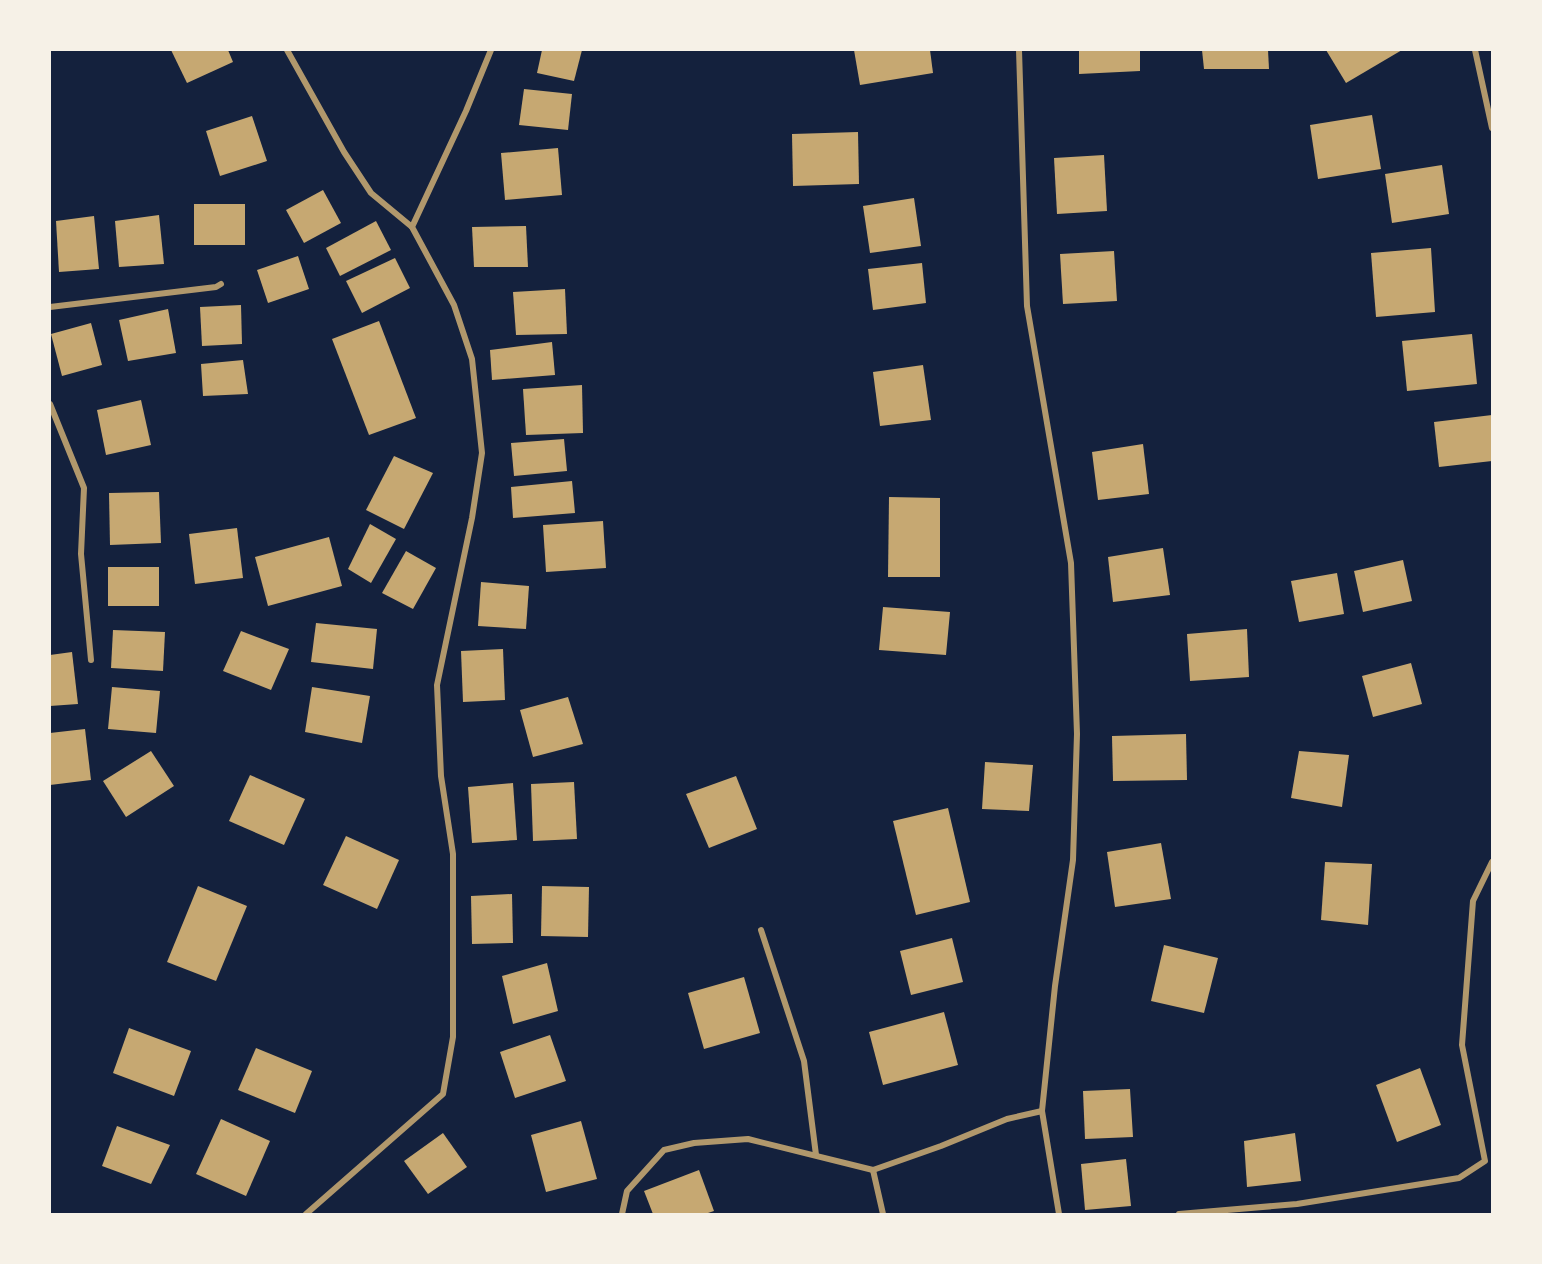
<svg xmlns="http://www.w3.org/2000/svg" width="1542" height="1264" font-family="'PT Sans',sans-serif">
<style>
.building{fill:#c6a872}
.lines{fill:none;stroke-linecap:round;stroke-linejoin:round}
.minor{stroke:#b1986c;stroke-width:6}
</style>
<rect width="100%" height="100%" fill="#14213d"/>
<g class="building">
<path d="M 171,50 L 228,50 L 233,62 L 187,83 Z"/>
<path d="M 542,50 L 582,50 L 574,81 L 537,73 Z"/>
<path d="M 854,50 L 930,50 L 933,73 L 860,85 Z"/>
<path d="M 1079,50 L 1140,50 L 1140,71 L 1079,74 Z"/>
<path d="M 1202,50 L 1268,50 L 1269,69 L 1204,69 Z"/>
<path d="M 1326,50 L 1402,50 L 1346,83 Z"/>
<path d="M 524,89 L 572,94 L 568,130 L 519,125 Z"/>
<path d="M 1372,115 L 1381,169 L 1318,179 L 1310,125 Z"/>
<path d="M 252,116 L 267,161 L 220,176 L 206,131 Z"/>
<path d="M 858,132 L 859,184 L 793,186 L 792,134 Z"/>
<path d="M 558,148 L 562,195 L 505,200 L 501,153 Z"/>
<path d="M 1104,155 L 1107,211 L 1057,214 L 1054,158 Z"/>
<path d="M 1442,165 L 1449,214 L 1392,223 L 1385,174 Z"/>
<path d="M 323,190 L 341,223 L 304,243 L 286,210 Z"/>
<path d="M 914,198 L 921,246 L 870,253 L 863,206 Z"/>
<rect x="194" y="204" width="51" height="41"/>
<path d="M 159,215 L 164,264 L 119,267 L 115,221 Z"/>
<path d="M 94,216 L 99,269 L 59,272 L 56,221 Z"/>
<path d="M 376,221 L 391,250 L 340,276 L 326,248 Z"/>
<path d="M 526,226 L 528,267 L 474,267 L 472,227 Z"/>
<path d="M 1431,248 L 1435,312 L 1376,317 L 1371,253 Z"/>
<path d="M 1114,251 L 1117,301 L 1063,304 L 1060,254 Z"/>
<path d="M 298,256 L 309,289 L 268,303 L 257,270 Z"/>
<path d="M 395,258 L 410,288 L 362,313 L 346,281 Z"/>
<path d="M 922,263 L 926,303 L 873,310 L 868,269 Z"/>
<path d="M 565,289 L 567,334 L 516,335 L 513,292 Z"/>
<path d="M 241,305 L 242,344 L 202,346 L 200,307 Z"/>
<path d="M 168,309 L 176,353 L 128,361 L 119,320 Z"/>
<path d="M 379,321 L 416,418 L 369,435 L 332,339 Z"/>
<path d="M 91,323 L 102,365 L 62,376 L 51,334 Z"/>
<path d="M 1472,334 L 1477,384 L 1407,391 L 1402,341 Z"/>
<path d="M 552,342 L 555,375 L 492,380 L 490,350 Z"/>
<path d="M 243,360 L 248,394 L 203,396 L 201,364 Z"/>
<path d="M 923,365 L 931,420 L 880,426 L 873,372 Z"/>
<path d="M 582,385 L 583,433 L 526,435 L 523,389 Z"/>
<path d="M 141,400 L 151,445 L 106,455 L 97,410 Z"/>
<path d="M 1492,415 L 1492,461 L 1439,467 L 1434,422 Z"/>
<path d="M 564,439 L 567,471 L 514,476 L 511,443 Z"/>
<path d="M 1143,444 L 1149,494 L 1098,500 L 1092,452 Z"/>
<path d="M 394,456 L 433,473 L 404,529 L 366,510 Z"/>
<path d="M 572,481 L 575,513 L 513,518 L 511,487 Z"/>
<path d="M 159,492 L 161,543 L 110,545 L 109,493 Z"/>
<path d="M 889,497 L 940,498 L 940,577 L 888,577 Z"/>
<path d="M 603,521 L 606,568 L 546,572 L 543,525 Z"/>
<path d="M 370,524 L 396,539 L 371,583 L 348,569 Z"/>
<path d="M 237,528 L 243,578 L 195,584 L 189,534 Z"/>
<path d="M 329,537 L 342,586 L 268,606 L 255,557 Z"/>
<path d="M 1163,548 L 1170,595 L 1113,602 L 1108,557 Z"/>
<path d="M 406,551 L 436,568 L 413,609 L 382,593 Z"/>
<path d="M 1403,560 L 1412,601 L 1363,612 L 1354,571 Z"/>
<rect x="108" y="567" width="51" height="39"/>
<path d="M 1337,573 L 1344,614 L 1299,622 L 1291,581 Z"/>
<path d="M 481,582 L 529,586 L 526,629 L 478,626 Z"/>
<path d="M 883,607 L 950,612 L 946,655 L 879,650 Z"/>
<path d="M 316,623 L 377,629 L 373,669 L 311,662 Z"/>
<path d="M 1247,629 L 1249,677 L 1190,681 L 1187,634 Z"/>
<path d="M 113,630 L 165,632 L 163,671 L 111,668 Z"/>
<path d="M 241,631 L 289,649 L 271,690 L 223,671 Z"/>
<path d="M 503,649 L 505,700 L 463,702 L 461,651 Z"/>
<path d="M 72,652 L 78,704 L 50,706 L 50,655 Z"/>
<path d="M 1411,663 L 1422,704 L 1373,717 L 1362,676 Z"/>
<path d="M 112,687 L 160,691 L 156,733 L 108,729 Z"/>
<path d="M 312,687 L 370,696 L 362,743 L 305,732 Z"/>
<path d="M 568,697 L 583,744 L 533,757 L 520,710 Z"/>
<path d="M 85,729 L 91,780 L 50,785 L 50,733 Z"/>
<path d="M 1186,734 L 1187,780 L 1113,781 L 1112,736 Z"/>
<path d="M 151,751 L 174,786 L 126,817 L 103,781 Z"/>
<path d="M 1299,751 L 1349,755 L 1342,807 L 1291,798 Z"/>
<path d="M 985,762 L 1033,765 L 1029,811 L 982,809 Z"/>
<path d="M 250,775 L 305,799 L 284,845 L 229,821 Z"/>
<path d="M 736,776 L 757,829 L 709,848 L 686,794 Z"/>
<path d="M 574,782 L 577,839 L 533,841 L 531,784 Z"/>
<path d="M 513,783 L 517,840 L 472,843 L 468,787 Z"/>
<path d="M 948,808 L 970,902 L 916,915 L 893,821 Z"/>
<path d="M 346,836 L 399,860 L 377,909 L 323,885 Z"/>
<path d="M 1161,843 L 1171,899 L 1115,907 L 1107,852 Z"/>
<path d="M 1325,862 L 1372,864 L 1368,925 L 1321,920 Z"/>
<path d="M 198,886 L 247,906 L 216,981 L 167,962 Z"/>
<path d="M 542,886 L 589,887 L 588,937 L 541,936 Z"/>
<path d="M 512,894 L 513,943 L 472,944 L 471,896 Z"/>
<path d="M 952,938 L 963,982 L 911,995 L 900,951 Z"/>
<path d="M 1164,945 L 1218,958 L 1204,1013 L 1151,1001 Z"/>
<path d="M 547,963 L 558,1011 L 513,1024 L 502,976 Z"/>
<path d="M 744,977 L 760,1033 L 704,1049 L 688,993 Z"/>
<path d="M 944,1012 L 958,1065 L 883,1085 L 869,1032 Z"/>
<path d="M 129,1028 L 191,1051 L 174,1096 L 113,1073 Z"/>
<path d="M 550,1035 L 566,1081 L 515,1098 L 500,1052 Z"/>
<path d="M 256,1048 L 312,1071 L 295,1113 L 238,1090 Z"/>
<path d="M 1420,1068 L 1441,1125 L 1397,1142 L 1376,1085 Z"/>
<path d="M 1130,1089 L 1133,1137 L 1085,1139 L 1083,1091 Z"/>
<path d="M 221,1119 L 270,1141 L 246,1196 L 196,1174 Z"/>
<path d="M 581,1121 L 597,1179 L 546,1192 L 531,1135 Z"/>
<path d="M 117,1126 L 170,1145 L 151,1184 L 102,1166 Z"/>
<path d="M 443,1133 L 467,1167 L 428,1194 L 404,1161 Z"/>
<path d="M 1295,1133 L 1301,1181 L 1247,1187 L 1244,1141 Z"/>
<path d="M 1126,1159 L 1131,1206 L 1085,1210 L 1081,1164 Z"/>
<path d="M 699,1170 L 714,1211 L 705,1214 L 653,1214 L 644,1191 Z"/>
</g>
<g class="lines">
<g class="minor">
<path d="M 287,50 L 344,152 L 371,193 L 412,227"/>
<path d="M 1019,50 L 1027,306 L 1071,563 L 1077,734 L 1073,860 L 1055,986 L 1042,1111 L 1059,1214"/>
<path d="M 1475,50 L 1492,128"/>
<path d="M 50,307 L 216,287 L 221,284"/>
<path d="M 50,404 L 84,488 L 81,554 L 91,660"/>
<path d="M 761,930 L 804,1061 L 816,1155"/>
<path d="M 873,1170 L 883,1214"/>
<path d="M 306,1214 L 443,1094 L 453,1037 L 453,854 L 441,776 L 437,685 L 472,518 L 482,453 L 472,359 L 454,305 L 412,227 L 466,111 L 491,50"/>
<path d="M 622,1214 L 627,1191 L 664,1150 L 694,1143 L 748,1139 L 873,1170 L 941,1146 L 1007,1119 L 1042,1111"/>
<path d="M 1179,1214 L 1297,1204 L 1459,1178 L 1485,1161 L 1462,1045 L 1473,901 L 1492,862"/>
</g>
</g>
<rect width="1542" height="1264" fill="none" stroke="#f6f1e7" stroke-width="102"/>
</svg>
